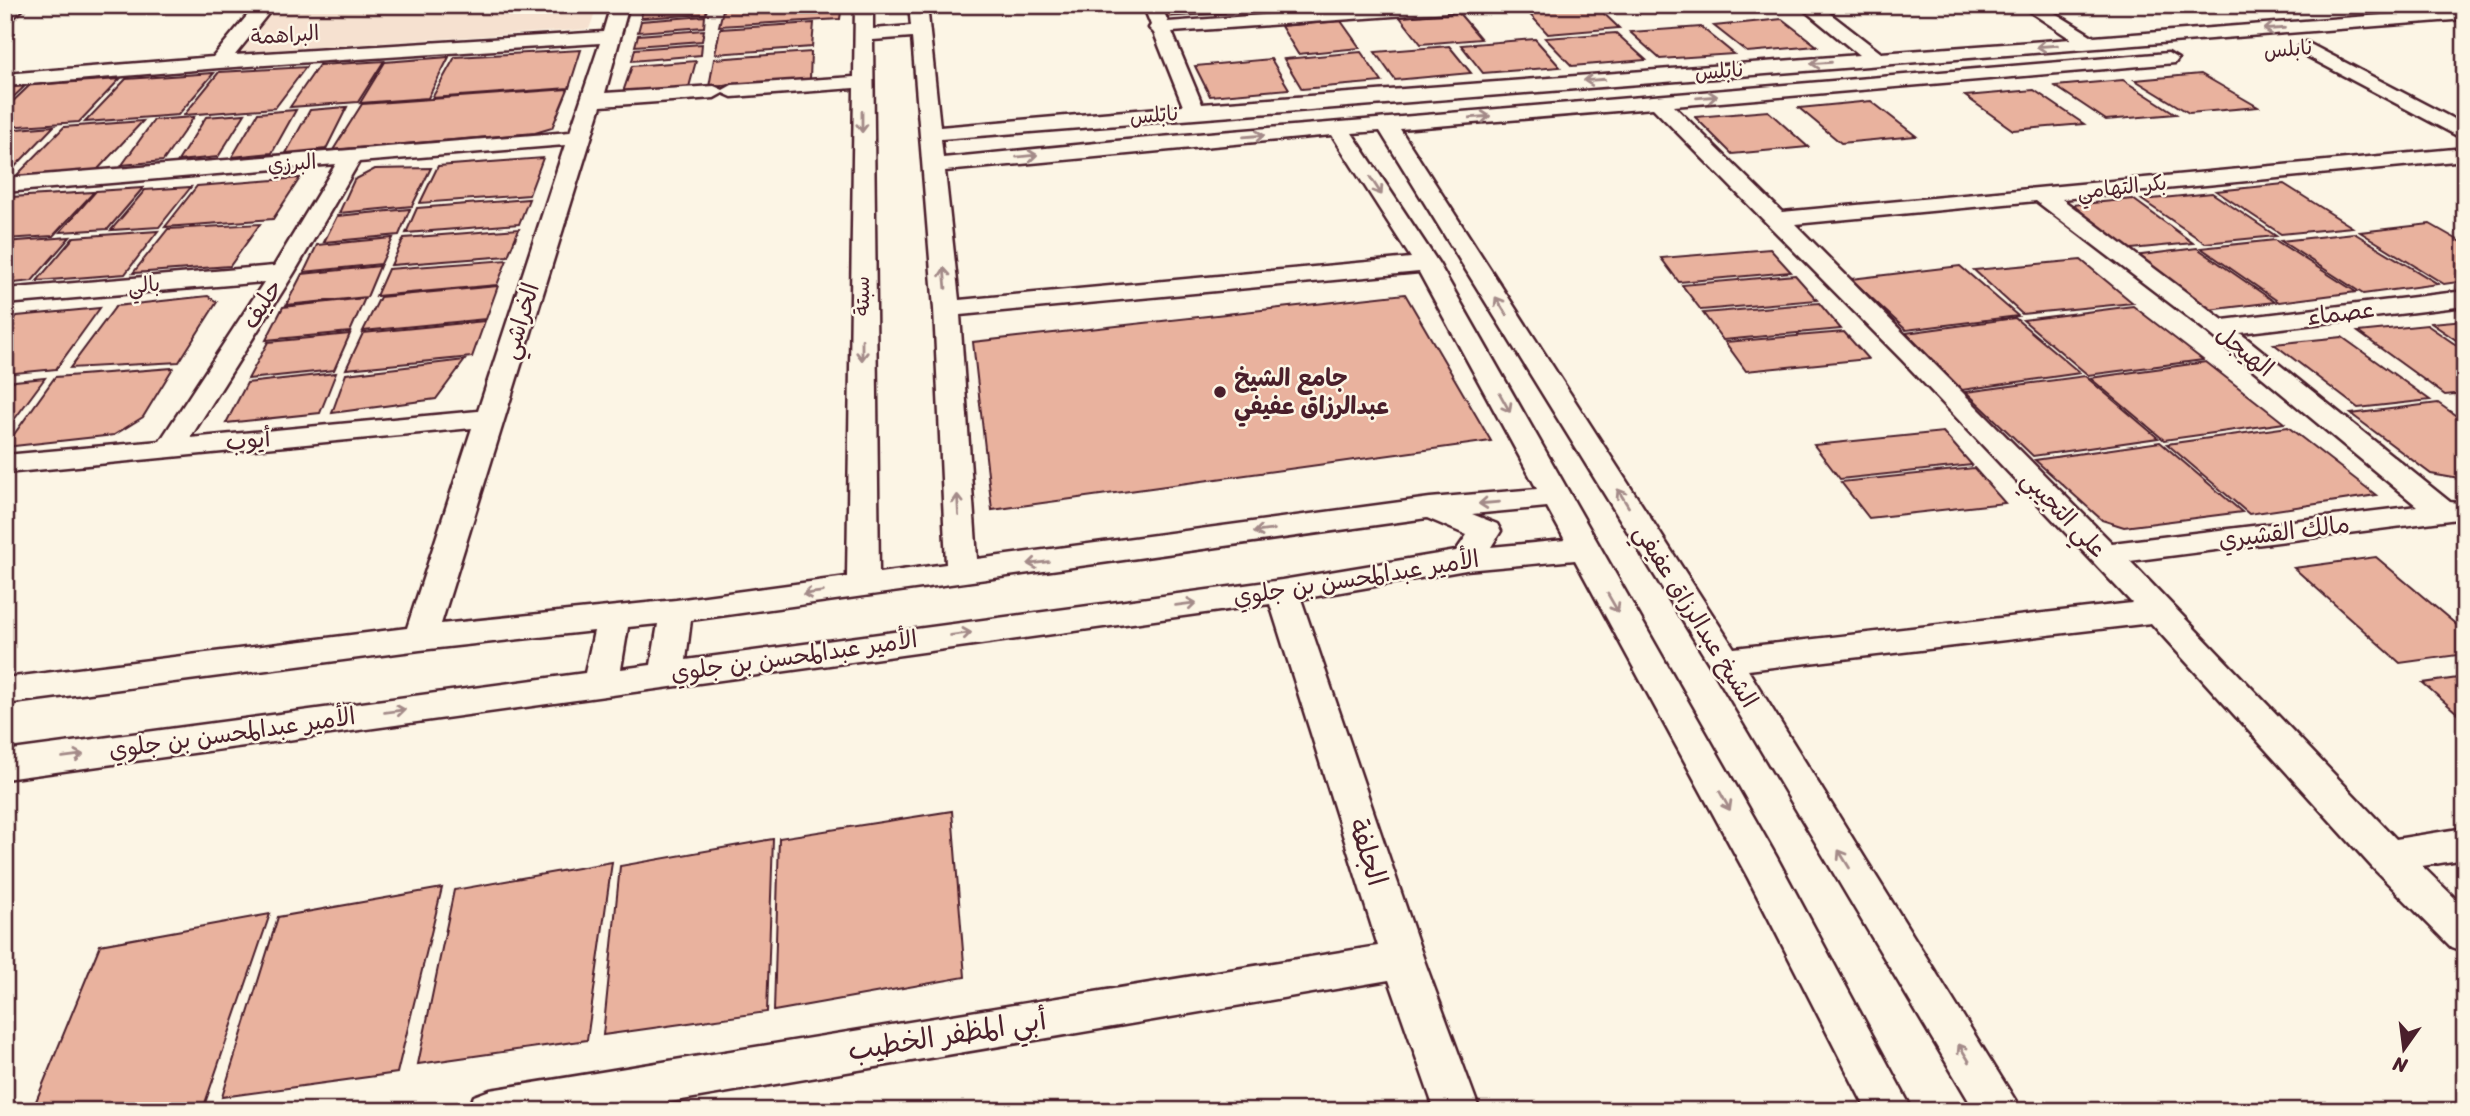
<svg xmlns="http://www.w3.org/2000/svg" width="2470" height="1116" font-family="Sriracha,'Playpen Sans Arabic',sans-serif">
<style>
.built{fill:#f6e1d0}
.building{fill:#e9b29e;stroke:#4a1f2b;stroke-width:2}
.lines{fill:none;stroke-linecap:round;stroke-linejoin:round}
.street-casing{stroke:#4a1f2b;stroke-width:5}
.street{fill:#fcf5e5;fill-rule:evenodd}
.oneway{stroke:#a38a88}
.poi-dot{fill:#4a1f2b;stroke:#fcf5e5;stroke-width:2.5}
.labels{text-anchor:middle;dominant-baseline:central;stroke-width:5;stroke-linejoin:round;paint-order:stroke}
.far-street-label{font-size:21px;fill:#4a1f2b;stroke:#fcf5e5}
.street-label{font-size:24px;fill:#4a1f2b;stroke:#fcf5e5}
.poi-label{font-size:24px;font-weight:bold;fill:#4a1f2b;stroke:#fcf5e5;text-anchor:start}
.near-street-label{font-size:28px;fill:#4a1f2b;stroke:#fcf5e5}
</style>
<rect width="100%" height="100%" fill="#fcf5e5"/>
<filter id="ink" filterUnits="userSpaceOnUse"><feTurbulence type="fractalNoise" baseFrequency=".0143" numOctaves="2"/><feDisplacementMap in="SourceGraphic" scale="14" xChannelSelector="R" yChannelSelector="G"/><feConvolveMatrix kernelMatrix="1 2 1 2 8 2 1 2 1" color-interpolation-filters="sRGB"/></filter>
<g filter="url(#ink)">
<path class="built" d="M 277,5 L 598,5 L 589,29 L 241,52 Z"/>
<g class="building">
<path d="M 707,5 L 706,14 L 641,18 L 643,8 Z"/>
<path d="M 842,5 L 840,19 L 719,26 L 724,6 Z"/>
<path d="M 1159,5 L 1222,5 L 1225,13 L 1164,17 Z"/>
<path d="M 1224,5 L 1287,5 L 1289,8 L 1228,12 Z"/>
<path d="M 1560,5 L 1595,5 L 1619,28 L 1548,34 L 1524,8 Z"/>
<path d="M 1458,12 L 1481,39 L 1421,44 L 1400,17 Z"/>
<path d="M 705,16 L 704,27 L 638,32 L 641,21 Z"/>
<path d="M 1782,19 L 1817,46 L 1747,52 L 1714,26 Z"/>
<path d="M 1341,21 L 1360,48 L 1298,54 L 1281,26 Z"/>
<path d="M 814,23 L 812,47 L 715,54 L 720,29 Z"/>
<path d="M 1701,27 L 1734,54 L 1660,59 L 1630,32 Z"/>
<path d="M 704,30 L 702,41 L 635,46 L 638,35 Z"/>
<path d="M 1616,33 L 1646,60 L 1572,66 L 1545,38 Z"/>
<path d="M 1535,39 L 1560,67 L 1483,73 L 1461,45 Z"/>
<path d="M 702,44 L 701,55 L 632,61 L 635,49 Z"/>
<path d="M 1449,46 L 1471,73 L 1395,80 L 1375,52 Z"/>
<path d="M 581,50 L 569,88 L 432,98 L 455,57 Z"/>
<path d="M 811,52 L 810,79 L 709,87 L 714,59 Z"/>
<path d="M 1361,52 L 1382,82 L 1302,89 L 1284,59 Z"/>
<path d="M 449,57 L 428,98 L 360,103 L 385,62 Z"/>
<path d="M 1271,59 L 1289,89 L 1210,96 L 1195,66 Z"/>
<path d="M 384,61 L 358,102 L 290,107 L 319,65 Z"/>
<path d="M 696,61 L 689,87 L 623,92 L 632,66 Z"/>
<path d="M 306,67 L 275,108 L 184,115 L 219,72 Z"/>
<path d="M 214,73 L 178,115 L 85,122 L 126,79 Z"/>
<path d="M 2201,74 L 2258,107 L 2189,113 L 2135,80 Z"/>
<path d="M 120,79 L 79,122 L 5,127 L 5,109 L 30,85 Z"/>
<path d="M 2123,80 L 2176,114 L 2106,120 L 2055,86 Z"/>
<path d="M 25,86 L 5,105 L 5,88 Z"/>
<path d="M 568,89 L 552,128 L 535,133 L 333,150 L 362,104 Z"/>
<path d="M 2034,90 L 2084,124 L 2013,130 L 1965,96 Z"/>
<path d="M 1871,101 L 1916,136 L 1841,143 L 1799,108 Z"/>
<path d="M 347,107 L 326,149 L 286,153 L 310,110 Z"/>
<path d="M 296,110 L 272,153 L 232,157 L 258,113 Z"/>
<path d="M 1768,111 L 1808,147 L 1732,154 L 1695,117 Z"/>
<path d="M 245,114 L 218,157 L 178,161 L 206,117 Z"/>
<path d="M 194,117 L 163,161 L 122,165 L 154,120 Z"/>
<path d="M 143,121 L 97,170 L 16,176 L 64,127 Z"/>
<path d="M 54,126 L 6,176 L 5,176 L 5,130 Z"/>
<path d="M 543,158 L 529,195 L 420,203 L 438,166 Z"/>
<path d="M 431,168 L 412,206 L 339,213 L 354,180 L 375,169 Z"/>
<path d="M 300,178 L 273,219 L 165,227 L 197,186 Z"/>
<path d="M 2284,184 L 2352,227 L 2281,234 L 2216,191 Z"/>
<path d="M 191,187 L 159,227 L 111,230 L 145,190 Z"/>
<path d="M 143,188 L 108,229 L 60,232 L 96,191 Z"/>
<path d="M 94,192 L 53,236 L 5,239 L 5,203 L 11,197 Z"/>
<path d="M 2212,193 L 2276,236 L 2205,243 L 2142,200 Z"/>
<path d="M 529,199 L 519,224 L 406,233 L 417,208 Z"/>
<path d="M 2133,199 L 2193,243 L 2121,250 L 2062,206 Z"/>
<path d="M 410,209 L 399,235 L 324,242 L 337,216 Z"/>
<path d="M 260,224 L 230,266 L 133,273 L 168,229 Z"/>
<path d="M 2430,224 L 2465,244 L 2465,281 L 2444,284 L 2360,232 Z"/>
<path d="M 519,229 L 508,256 L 391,265 L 404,238 Z"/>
<path d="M 158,231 L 125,274 L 37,281 L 74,237 Z"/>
<path d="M 2354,233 L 2438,284 L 2363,294 L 2281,241 Z"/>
<path d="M 70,237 L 32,281 L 5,284 L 5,242 Z"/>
<path d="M 393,238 L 381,264 L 304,272 L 317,245 Z"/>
<path d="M 2275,240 L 2356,292 L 2279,302 L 2201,248 Z"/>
<path d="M 2197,248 L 2275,302 L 2208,310 L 2134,256 Z"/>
<path d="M 1770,249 L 1791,272 L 1679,282 L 1661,258 Z"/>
<path d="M 507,260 L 497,285 L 376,296 L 388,269 Z"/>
<path d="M 2081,260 L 2133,303 L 2022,314 L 1974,270 Z"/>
<path d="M 380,266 L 367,297 L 286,305 L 302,274 Z"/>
<path d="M 1960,266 L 2018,316 L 1906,330 L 1851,279 Z"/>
<path d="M 1795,275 L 1817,300 L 1701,310 L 1682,285 Z"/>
<path d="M 498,286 L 486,319 L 363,331 L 380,297 Z"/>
<path d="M 1405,294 L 1491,441 L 992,510 L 973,342 Z"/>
<path d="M 208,296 L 217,302 L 179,362 L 70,368 L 116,306 Z"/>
<path d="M 365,298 L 350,332 L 266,340 L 283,307 Z"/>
<path d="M 1819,303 L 1841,329 L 1723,340 L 1703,313 Z"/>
<path d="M 2133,306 L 2203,360 L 2088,375 L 2023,320 Z"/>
<path d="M 100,308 L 56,369 L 5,374 L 5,330 L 17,316 Z"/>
<path d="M 2015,318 L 2080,373 L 1962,390 L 1906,333 Z"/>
<path d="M 2465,320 L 2465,346 L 2431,323 Z"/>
<path d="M 485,321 L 472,357 L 346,369 L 363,333 Z"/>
<path d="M 2427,325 L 2465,351 L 2465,393 L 2445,395 L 2358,332 Z"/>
<path d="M 1844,332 L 1868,359 L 1746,371 L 1725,342 Z"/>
<path d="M 350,334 L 334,370 L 248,379 L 268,342 Z"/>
<path d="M 2342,337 L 2430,400 L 2358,408 L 2274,344 Z"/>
<path d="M 465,360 L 436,399 L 332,413 L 346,374 Z"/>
<path d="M 2206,362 L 2284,423 L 2164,440 L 2090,378 Z"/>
<path d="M 173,368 L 143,417 L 114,435 L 5,447 L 55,377 Z"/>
<path d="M 336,373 L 320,413 L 226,423 L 247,383 Z"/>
<path d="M 2085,376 L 2158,438 L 2033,456 L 1966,392 Z"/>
<path d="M 45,378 L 5,432 L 5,382 Z"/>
<path d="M 2438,403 L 2465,422 L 2465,480 L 2431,474 L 2351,414 Z"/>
<path d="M 2288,427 L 2376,495 L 2249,514 L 2167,444 Z"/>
<path d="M 1943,432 L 1972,465 L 1840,479 L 1814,445 Z"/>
<path d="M 2160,442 L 2242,512 L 2124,527 L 2102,520 L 2035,460 Z"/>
<path d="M 1974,468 L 2005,503 L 1869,518 L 1841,482 Z"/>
<path d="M 2376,557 L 2465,632 L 2465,654 L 2400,663 L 2294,568 Z"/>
<path d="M 2465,677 L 2465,720 L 2423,683 Z"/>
<path d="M 952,811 L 965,977 L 774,1011 L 779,838 Z"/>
<path d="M 773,839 L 767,1012 L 603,1035 L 620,866 Z"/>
<path d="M 612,862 L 587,1040 L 418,1064 L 454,890 Z"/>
<path d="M 442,888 L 397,1073 L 222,1097 L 278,917 Z"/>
<path d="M 270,914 L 204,1106 L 172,1111 L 32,1111 L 100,945 Z"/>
</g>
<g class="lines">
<g class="street-casing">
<g id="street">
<path d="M 7,5 L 27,5 L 11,20 L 5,21 Z"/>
<path d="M 256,5 L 275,5 L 235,55 L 603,32 L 611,5 L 629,5 L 605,93 L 714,86 L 723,90 L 732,85 L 854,77 L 855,5 L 873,5 L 873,29 L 911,26 L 909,5 L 927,5 L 940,127 L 1183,106 L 1154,33 L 1149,28 L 1151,25 L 1143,5 L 1161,5 L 1168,22 L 1398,5 L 1485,5 L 1476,10 L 1172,32 L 1202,104 L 1859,55 L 1798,5 L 1819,5 L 1881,53 L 2071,39 L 2020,5 L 2042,5 L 2094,37 L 2447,10 L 2450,5 L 2465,5 L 2459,19 L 2453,20 L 941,139 L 943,158 L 1137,139 L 2168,53 L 2178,59 L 2175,63 L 1674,106 L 1782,212 L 2465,148 L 2465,160 L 2062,199 L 2223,320 L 2465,291 L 2465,306 L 2240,333 L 2450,502 L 2465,504 L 2465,518 L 2130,561 L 2396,839 L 2465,828 L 2465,859 L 2422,866 L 2465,908 L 2465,952 L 2451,947 L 2372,867 L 2151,623 L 1748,670 L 2022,1111 L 1975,1111 L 1713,670 L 1380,131 L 1352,133 L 1439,264 L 1776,856 L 1913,1111 L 1867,1111 L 1748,878 L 1575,560 L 1466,570 L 1301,599 L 1424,960 L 1480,1111 L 1435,1111 L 1389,980 L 617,1111 L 468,1111 L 474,1096 L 490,1090 L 1378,946 L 1270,604 L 5,779 L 5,751 L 585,673 L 594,631 L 420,650 L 5,704 L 5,678 L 407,628 L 472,428 L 5,473 L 5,455 L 160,441 L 264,282 L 5,304 L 5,289 L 274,266 L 336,164 L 5,192 L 5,178 L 570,132 L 600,43 L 219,68 L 5,86 L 5,74 L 213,57 ZM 912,37 L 934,309 L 946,564 L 879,573 L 873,40 ZM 854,88 L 847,577 L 676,600 L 441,624 L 601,106 L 714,98 L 723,93 L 732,97 ZM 1653,108 L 1902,360 L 2132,603 L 1734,648 L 1400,129 ZM 1332,135 L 1411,258 L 959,300 L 945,171 ZM 565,145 L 478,411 L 190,438 L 294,273 L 359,162 ZM 2036,201 L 2209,333 L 2417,506 L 2112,543 L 1795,224 ZM 1419,272 L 1537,489 L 1430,498 L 977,559 L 960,315 ZM 1547,507 L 1565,540 L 1491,547 L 1501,531 L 1497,524 L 1472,514 ZM 1427,518 L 1467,535 L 1456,551 L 1282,580 L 686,660 L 691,620 ZM 658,624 L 651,665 L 621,669 L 628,627 Z"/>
<path d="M 2306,42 L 2465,125 L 2465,140 L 2299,52 L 2297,48 Z"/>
</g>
</g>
<use href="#street" class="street"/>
</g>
<defs><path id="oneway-shaft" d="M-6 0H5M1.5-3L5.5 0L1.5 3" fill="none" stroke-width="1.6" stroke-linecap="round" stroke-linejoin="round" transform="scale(1.75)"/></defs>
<g class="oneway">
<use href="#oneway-shaft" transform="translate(2274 29) rotate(176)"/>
<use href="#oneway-shaft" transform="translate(2047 46) rotate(176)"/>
<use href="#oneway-shaft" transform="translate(1821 63) rotate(176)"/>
<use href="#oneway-shaft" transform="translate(1594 80) rotate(176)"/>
<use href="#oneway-shaft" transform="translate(1707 97) rotate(-5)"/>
<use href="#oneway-shaft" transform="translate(1480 117) rotate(-5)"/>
<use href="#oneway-shaft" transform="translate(862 122) rotate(90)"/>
<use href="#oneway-shaft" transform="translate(1254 136) rotate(-5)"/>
<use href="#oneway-shaft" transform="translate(1027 156) rotate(-6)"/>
<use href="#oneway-shaft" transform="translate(1376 186) rotate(57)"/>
<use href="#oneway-shaft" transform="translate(945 278) rotate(-95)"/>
<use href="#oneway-shaft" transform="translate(1501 306) rotate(-122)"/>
<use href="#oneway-shaft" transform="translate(862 350) rotate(90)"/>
<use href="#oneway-shaft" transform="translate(1505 403) rotate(61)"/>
<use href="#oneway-shaft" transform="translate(1623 498) rotate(-122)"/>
<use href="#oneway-shaft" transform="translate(1489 503) rotate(175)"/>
<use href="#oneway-shaft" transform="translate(958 505) rotate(-93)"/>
<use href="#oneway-shaft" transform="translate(1264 531) rotate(172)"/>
<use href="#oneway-shaft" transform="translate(1038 563) rotate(172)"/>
<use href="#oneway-shaft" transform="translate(813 593) rotate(172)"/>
<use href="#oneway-shaft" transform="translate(1613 603) rotate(60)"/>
<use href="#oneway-shaft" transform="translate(1186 604) rotate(-8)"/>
<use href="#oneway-shaft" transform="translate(961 634) rotate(-8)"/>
<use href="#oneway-shaft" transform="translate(395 711) rotate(-8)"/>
<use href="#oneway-shaft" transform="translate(73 756) rotate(-8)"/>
<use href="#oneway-shaft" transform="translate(1725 801) rotate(61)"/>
<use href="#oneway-shaft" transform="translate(1844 859) rotate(-122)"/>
<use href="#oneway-shaft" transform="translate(1964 1053) rotate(-122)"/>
</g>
</g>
<circle class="poi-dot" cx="1220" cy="392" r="7"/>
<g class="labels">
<g class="far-street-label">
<text transform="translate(285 35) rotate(-4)">البراهمة</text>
<text transform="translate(2288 49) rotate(-5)">نابلس</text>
<text transform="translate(1719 71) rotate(-4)">نابلس</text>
<text transform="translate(1154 115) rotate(-5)">نابلس</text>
<text transform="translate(292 163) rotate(-4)">البرزي</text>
<text transform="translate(2122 187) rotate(-6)">بكر التهامي</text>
<text transform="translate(144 285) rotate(-5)">بالي</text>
<text transform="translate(862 296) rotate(-90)">سبتة</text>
</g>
<g class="street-label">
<text transform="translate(262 304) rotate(-57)">حليف</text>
<text transform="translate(2341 313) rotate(-7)">عصماء</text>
<text transform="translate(520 321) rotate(-73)">الخراشي</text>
<text transform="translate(2245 351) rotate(39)">الهيجل</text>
<text transform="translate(248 440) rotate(-5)">أيوب</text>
<text transform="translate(2064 514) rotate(46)">علي التجيبي</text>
<text transform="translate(2284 532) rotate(-7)">مالك القشيري</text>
<text transform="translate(1356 578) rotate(-9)">الأمير عبدالمحسن بن جلوي</text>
<text transform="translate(1696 616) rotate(58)">الشيخ عبدالرزاق عفيفي</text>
<text transform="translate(794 656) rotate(-8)">الأمير عبدالمحسن بن جلوي</text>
<text transform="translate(232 733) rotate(-8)">الأمير عبدالمحسن بن جلوي</text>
</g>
<g class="poi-label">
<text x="1234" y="378">جامع الشيخ<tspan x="1234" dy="28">عبدالرزاق عفيفي</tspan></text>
</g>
<g class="near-street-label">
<text transform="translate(1368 852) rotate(72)">الجلفة</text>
<text transform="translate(947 1035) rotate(-9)">أبي المظفر الخطيب</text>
</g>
</g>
<rect width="2470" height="1116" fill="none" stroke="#fcf5e5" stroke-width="28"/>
<rect x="14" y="14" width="2442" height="1088" fill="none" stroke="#4a1f2b" stroke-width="2.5" filter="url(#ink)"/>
<g transform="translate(2404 1049) rotate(194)" stroke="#fcf5e5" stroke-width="5" paint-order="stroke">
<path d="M0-5L12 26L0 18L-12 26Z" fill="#4a1f2b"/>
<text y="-10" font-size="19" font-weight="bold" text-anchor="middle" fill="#4a1f2b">N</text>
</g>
</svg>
